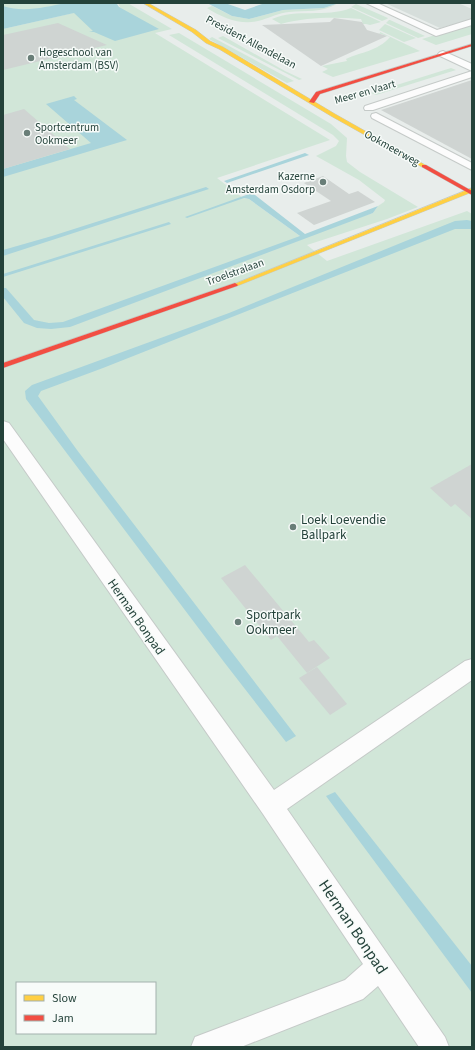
<svg xmlns="http://www.w3.org/2000/svg" width="475" height="1050" font-family="'Source Sans 3',sans-serif">
<style>
.built{fill:#d6dedb}
.green{fill:#d1e6d8;fill-rule:evenodd}
.water{fill:#a9d4db}
.building{fill:#cfd4d2}
.lines{fill:none;stroke-linecap:round;stroke-linejoin:round}
.street-casing{stroke:#c5cac8;stroke-width:2}
.slow-casing{stroke:#c3cbc8;stroke-width:1}
.jam-casing{stroke:#c3cbc8;stroke-width:1}
.street{fill:#fcfcfc;fill-rule:evenodd}
.slow{fill:#ffcf43;fill-rule:evenodd}
.jam{fill:#f24e42;fill-rule:evenodd}
.poi-dot{fill:#697e78;stroke:#f7fbf9;stroke-width:1.5}
.labels{text-anchor:middle;dominant-baseline:central;stroke-width:3;stroke-linejoin:round;paint-order:stroke}
.far-street-label{font-size:11px;fill:#24423a;stroke:#f7fbf9}
.far-poi-label{font-size:11px;fill:#24423a;stroke:#f7fbf9;text-anchor:start}
.poi-label{font-size:13px;fill:#24423a;stroke:#f7fbf9;text-anchor:start}
.street-label{font-size:13px;fill:#24423a;stroke:#f7fbf9}
.near-street-label{font-size:16px;fill:#24423a;stroke:#f7fbf9}
</style>
<rect width="100%" height="100%" fill="#e8edeb"/>
<path class="built" d="M 385,3 L 458,3 L 472,9 L 472,19 L 440,28 Z"/>
<g class="green">
<path d="M 3,3 L 84,3 L 3,21 Z"/>
<path d="M 118,3 L 128,3 L 131,5 L 172,29 L 155,33 L 330,140 L 217,178 L 243,198 L 249,199 L 300,236 L 297,237 L 373,213 L 378,206 L 384,202 L 385,200 L 359,180 L 316,156 L 336,146 L 339,141 L 333,135 L 169,35 L 179,33 L 331,124 L 347,138 L 346,156 L 347,162 L 360,172 L 418,207 L 387,219 L 307,245 L 327,261 L 467,211 L 472,214 L 472,1047 L 3,1047 L 3,29 L 73,13 L 120,7 ZM 17,983 L 155,983 L 155,1033 L 17,1033 Z"/>
<path d="M 337,4 C 321,13 306,10 289,12 C 279,13 271,17 262,20 C 243,26 224,19 207,8 L 212,6 L 232,16 L 249,19 L 283,10 L 324,8 Z"/>
<path d="M 356,4 L 388,18 L 387,19 L 382,21 L 351,7 Z"/>
<path d="M 351,8 L 381,22 L 370,25 L 366,24 L 363,24 L 361,19 C 334,17 308,17 281,24 L 272,19 C 297,8 325,18 351,8 Z"/>
<path d="M 389,20 L 390,20 L 425,36 L 418,38 L 386,23 Z"/>
<path d="M 385,24 L 416,38 L 404,42 L 379,30 Z"/>
<path d="M 472,24 L 472,34 L 436,45 L 422,39 Z"/>
<path d="M 380,32 L 420,51 L 333,77 L 322,72 L 328,69 L 322,66 L 347,61 L 346,59 C 361,52 378,51 390,37 L 378,33 L 380,33 Z"/>
<path d="M 223,36 L 285,71 L 302,79 L 299,80 L 218,38 Z"/>
<path d="M 212,37 L 294,81 L 287,83 L 209,39 Z"/>
<path d="M 451,68 L 456,70 L 376,95 L 371,93 Z"/>
</g>
<g class="water">
<path d="M 66,3 L 119,3 L 117,4 L 119,7 L 159,29 L 115,41 L 94,32 L 89,32 L 93,31 L 74,13 L 3,29 L 3,6 C 24,13 45,7 66,3 Z"/>
<path d="M 207,3 L 225,3 L 245,10 L 265,3 L 339,3 L 324,8 L 283,10 L 249,19 L 232,16 Z"/>
<path d="M 74,96 L 77,99 L 74,100 L 127,140 L 3,177 L 3,169 L 91,143 L 46,104 Z"/>
<path d="M 305,153 L 309,155 L 227,183 L 224,181 Z"/>
<path d="M 206,187 L 209,189 L 3,256 L 3,250 L 52,236 Z"/>
<path d="M 249,194 L 255,195 L 305,234 L 378,206 L 373,213 L 70,327 L 51,329 L 37,328 L 24,323 L 3,297 L 3,288 L 6,288 L 34,320 L 49,323 L 63,322 L 300,236 L 249,199 L 244,198 L 187,218 L 185,217 Z"/>
<path d="M 467,220 L 472,221 L 472,229 L 455,229 L 103,368 L 41,391 L 38,396 L 77,450 L 296,736 L 286,742 L 224,662 L 26,399 L 25,391 L 32,385 L 229,313 L 440,227 L 455,221 Z"/>
<path d="M 169,222 L 171,224 L 3,277 L 3,274 Z"/>
<path d="M 335,792 L 472,966 L 472,993 L 326,796 Z"/>
</g>
<g class="building">
<path d="M 334,18 L 362,22 L 367,30 L 387,36 L 321,66 L 262,25 L 330,22 Z"/>
<path d="M 58,23 L 107,45 L 3,70 L 3,35 Z"/>
<path d="M 472,80 L 472,159 L 381,110 Z"/>
<path d="M 24,109 L 70,149 L 3,169 L 3,115 Z"/>
<path d="M 323,176 L 349,194 L 358,191 L 375,202 L 314,225 L 297,213 L 331,201 L 304,183 Z"/>
<path d="M 472,464 L 472,519 L 455,504 L 451,507 L 430,488 Z"/>
<path d="M 245,565 L 309,642 L 314,640 L 330,658 L 307,673 L 277,636 L 271,640 L 221,578 Z"/>
<path d="M 317,667 L 347,704 L 330,715 L 299,678 Z"/>
</g>
<g class="lines">
<g class="street-casing">
<g id="street">
<path d="M 366,3 L 377,3 L 437,30 L 472,19 L 472,25 L 436,36 Z"/>
<path d="M 443,51 L 472,64 L 472,71 L 440,56 L 438,54 L 440,52 Z"/>
<path d="M 472,71 L 472,77 L 373,110 L 365,110 L 364,108 L 365,106 Z"/>
<path d="M 376,113 L 472,163 L 472,170 L 372,118 L 371,116 L 372,114 Z"/>
<path d="M 3,421 L 9,423 L 274,790 L 465,661 L 472,659 L 472,680 L 287,809 L 445,1037 L 449,1047 L 419,1047 L 378,986 L 363,999 L 241,1047 L 191,1047 L 195,1037 L 345,980 L 363,964 L 263,814 L 3,439 Z"/>
</g>
</g>
<g class="slow-casing">
<g id="slow">
<path d="M 143,3 L 148,3 L 196,30 L 210,41 L 223,47 L 335,114 L 427,166 L 422,167 L 331,116 L 219,49 L 206,43 L 192,32 Z"/>
<path d="M 472,188 L 472,192 L 237,286 L 233,286 L 232,285 Z"/>
</g>
</g>
<g class="jam-casing">
<g id="jam">
<path d="M 472,44 L 472,46 L 320,94 L 314,103 L 309,102 L 316,92 Z"/>
<path d="M 422,165 L 426,165 L 472,191 L 472,195 L 422,167 Z"/>
<path d="M 235,283 L 238,285 L 237,286 L 3,368 L 3,363 Z"/>
</g>
</g>
<use href="#street" class="street"/>
<use href="#slow" class="slow"/>
<use href="#jam" class="jam"/>
</g>
<g class="poi-dot">
<circle cx="31" cy="58" r="4"/>
<circle cx="27" cy="133" r="4"/>
<circle cx="323" cy="182" r="4"/>
<circle cx="293" cy="527" r="4"/>
<circle cx="238" cy="622" r="4"/>
</g>
<g class="labels">
<g class="far-street-label">
<text transform="translate(251 42) rotate(28)">President Allendelaan</text>
<text transform="translate(365 92) rotate(-16)">Meer en Vaart</text>
<text transform="translate(392 148) rotate(29)">Ookmeerweg</text>
<text transform="translate(235 272) rotate(-20)">Troelstralaan</text>
</g>
<g class="far-poi-label">
<text x="39" y="52">Hogeschool van<tspan x="39" dy="13">Amsterdam (BSV)</tspan></text>
<text x="35" y="127">Sportcentrum<tspan x="35" dy="13">Ookmeer</tspan></text>
<text x="315" y="176" text-anchor="end">Kazerne<tspan x="315" dy="13">Amsterdam Osdorp</tspan></text>
</g>
<g class="poi-label">
<text x="301" y="520">Loek Loevendie<tspan x="301" dy="15">Ballpark</tspan></text>
<text x="246" y="615">Sportpark<tspan x="246" dy="15">Ookmeer</tspan></text>
</g>
<g class="street-label">
<text transform="translate(136 617) rotate(55)">Herman Bonpad</text>
</g>
<g class="near-street-label">
<text transform="translate(353 927) rotate(56)">Herman Bonpad</text>
</g>
</g>
<rect width="475" height="1050" fill="none" stroke="#24423a" stroke-width="8"/>
<rect x="16" y="982" width="140" height="52" fill="#f7fbf9" stroke="#a3b1ad"/>
<rect x="24" y="995" width="20" height="6" fill="#ffcf43" stroke="#a3b1ad"/>
<text x="52" y="1002" font-size="12" fill="#24423a">Slow</text>
<rect x="24" y="1015" width="20" height="6" fill="#f24e42" stroke="#a3b1ad"/>
<text x="52" y="1022" font-size="12" fill="#24423a">Jam</text>
</svg>
